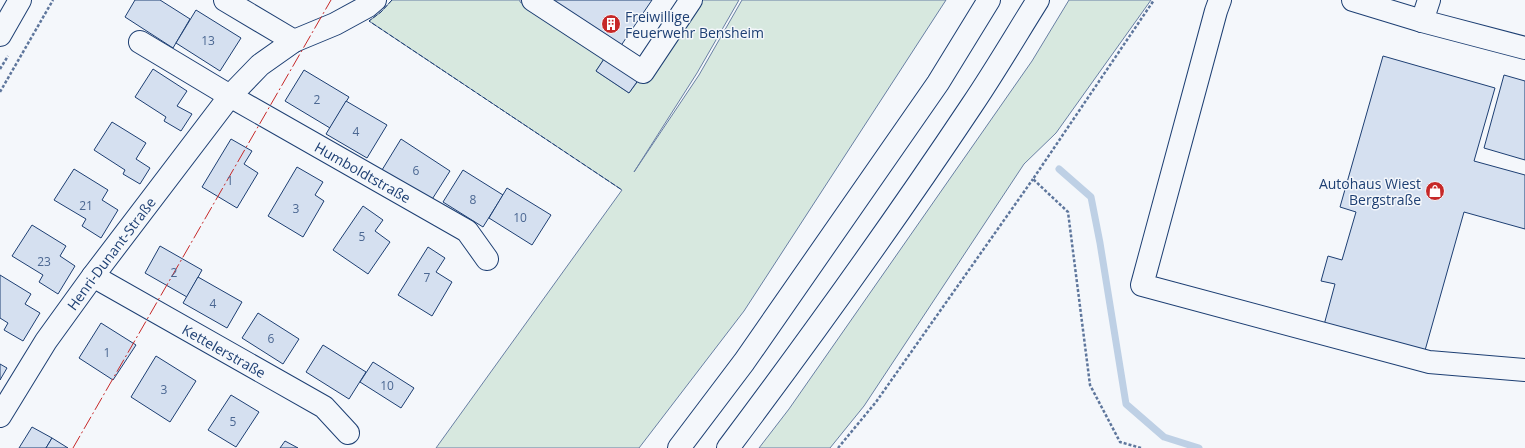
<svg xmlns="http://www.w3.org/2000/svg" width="1525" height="448" font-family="'Open Sans',sans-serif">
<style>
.green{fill:#d7e8df;stroke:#687fa3}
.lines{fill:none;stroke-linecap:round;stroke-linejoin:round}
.stream{stroke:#bed0e5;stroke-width:7}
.building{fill:#d5e0f0;stroke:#1d3f73}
.minor-casing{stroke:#1d3f73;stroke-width:24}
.highway-casing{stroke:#1d3f73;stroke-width:24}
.path{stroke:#5e769c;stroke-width:2.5;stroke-dasharray:3 2;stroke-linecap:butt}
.minor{stroke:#f4f7fb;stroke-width:22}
.highway{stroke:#f4f7fb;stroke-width:22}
.fence{stroke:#1d3f73;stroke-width:1;stroke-dasharray:5 2;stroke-linecap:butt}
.power{stroke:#c62828;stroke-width:1;stroke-dasharray:14 3 2 3;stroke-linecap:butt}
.labels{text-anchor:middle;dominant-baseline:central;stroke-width:3;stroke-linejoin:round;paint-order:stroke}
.number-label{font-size:12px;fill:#4b6792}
.poi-label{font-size:14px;fill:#1d3f73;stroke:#f4f7fb;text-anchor:start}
.street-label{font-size:14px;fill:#1d3f73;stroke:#f4f7fb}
</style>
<rect width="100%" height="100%" fill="#f4f7fb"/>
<g class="green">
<path d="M 392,0 L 520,0 L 520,2 L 606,56 L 596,71 L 629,93 L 699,0 L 739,0 L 697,73 L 634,172 L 699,75 L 742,0 L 946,0 L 744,311 L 639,448 L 436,448 L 622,190 L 369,21 L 381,12 Z"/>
<path d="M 1069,0 L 1151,0 L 1056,133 L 1024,164 L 864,406 L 830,448 L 759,448 L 789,409 L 1032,61 Z"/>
</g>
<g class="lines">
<path class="stream" d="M 1059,169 L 1091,197 L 1100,243 L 1126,404 L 1164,437 L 1199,448"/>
</g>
<g class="building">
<path d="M 135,0 L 160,0 L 190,19 L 173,48 L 125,17 Z"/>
<path d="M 550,0 L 652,0 L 620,47 Z"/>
<path d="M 196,10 L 241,38 L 220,71 L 176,43 Z"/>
<path d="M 606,56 L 639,79 L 629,93 L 596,71 Z"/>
<path d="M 1383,56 L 1495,88 L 1474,161 L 1525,175 L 1525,229 L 1464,212 L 1424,354 L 1324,325 L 1335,284 L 1321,281 L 1328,256 L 1342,260 L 1356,212 L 1340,207 Z"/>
<path d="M 153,69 L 187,91 L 177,106 L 192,114 L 181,131 L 164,121 L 166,117 L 135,97 Z"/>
<path d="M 304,70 L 349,97 L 330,128 L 285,101 Z"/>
<path d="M 1504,75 L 1525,81 L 1525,160 L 1484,148 Z"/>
<path d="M 346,101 L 387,125 L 367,158 L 326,134 Z"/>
<path d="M 112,122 L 146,143 L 136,159 L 150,168 L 140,184 L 123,174 L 125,170 L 94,150 Z"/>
<path d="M 231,139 L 252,151 L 244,164 L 258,173 L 237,208 L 202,187 Z"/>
<path d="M 401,139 L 450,171 L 431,201 L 382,170 Z"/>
<path d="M 297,167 L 323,182 L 315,195 L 324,201 L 303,237 L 268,216 Z"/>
<path d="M 74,169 L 108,190 L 102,200 L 118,210 L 101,238 L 82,226 L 86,219 L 54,200 Z"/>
<path d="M 463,170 L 503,195 L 483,227 L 443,202 Z"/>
<path d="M 507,188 L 551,215 L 532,245 L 489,218 Z"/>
<path d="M 363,206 L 383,220 L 375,231 L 390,242 L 368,274 L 333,250 Z"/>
<path d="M 32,225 L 66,246 L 60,256 L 75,266 L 58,294 L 39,282 L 43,275 L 12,256 Z"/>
<path d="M 160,246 L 202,270 L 187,297 L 145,273 Z"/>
<path d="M 428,247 L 445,258 L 436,272 L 452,282 L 432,316 L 398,295 Z"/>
<path d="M 0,275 L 31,294 L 25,304 L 40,313 L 23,341 L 4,330 L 8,323 L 0,318 Z"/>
<path d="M 198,277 L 242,302 L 227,328 L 183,303 Z"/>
<path d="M 258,313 L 299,339 L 283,364 L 242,338 Z"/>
<path d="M 101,323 L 136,345 L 113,380 L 79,358 Z"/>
<path d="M 323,345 L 366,372 L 349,399 L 306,372 Z"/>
<path d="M 156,356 L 196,381 L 170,422 L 131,397 Z"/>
<path d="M 373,362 L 414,388 L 401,408 L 360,382 Z"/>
<path d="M 0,364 L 7,368 L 0,380 Z"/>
<path d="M 231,395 L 259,412 L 236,447 L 208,430 Z"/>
<path d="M 32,427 L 52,438 L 46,448 L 19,448 Z"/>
<path d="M 52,438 L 68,448 L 46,448 Z"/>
<path d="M 285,441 L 298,448 L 280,448 Z"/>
</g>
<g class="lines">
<g class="minor-casing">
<g id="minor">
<path d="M 225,0 L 294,41"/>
<path d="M 533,0 L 643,72 L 691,0"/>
<path d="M 1220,0 L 1216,11 L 1142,285 L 1429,362 L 1525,370"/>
<path d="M 1353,0 L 1422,21 L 1525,48"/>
<path d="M 1422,21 L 1429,0"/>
<path d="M 0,35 L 20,0"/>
<path id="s1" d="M 140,42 L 230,96 L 467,231 L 487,259"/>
<path id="s2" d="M 93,276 L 324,407 L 348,433"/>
<path id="s3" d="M 0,416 L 46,341 L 93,276 L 230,96 L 260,65 L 294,41 L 335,24 L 368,6 L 375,0"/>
</g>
</g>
<g class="highway-casing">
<g id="highway">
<path d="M 679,448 L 744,362 L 938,83 L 989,0"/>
<path d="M 728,448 C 812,336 894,222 972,105 C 995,71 1016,35 1038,0"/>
</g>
</g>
<g class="path">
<path d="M 0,69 L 8,56"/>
<path d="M 0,92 L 53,0"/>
<path d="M 838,448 L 876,402 L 1033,179"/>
<path d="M 1141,448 L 1120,442 L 1090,385 L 1068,212 L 1033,179 L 1154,0"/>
</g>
<use href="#minor" class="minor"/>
<use href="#highway" class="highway"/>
<path class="fence" d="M 392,0 L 381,12 L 369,21 L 622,190"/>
<path class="power" d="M 73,448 L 331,0"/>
</g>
<defs>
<g id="building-disc" transform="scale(1)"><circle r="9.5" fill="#c62828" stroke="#f4f7fb"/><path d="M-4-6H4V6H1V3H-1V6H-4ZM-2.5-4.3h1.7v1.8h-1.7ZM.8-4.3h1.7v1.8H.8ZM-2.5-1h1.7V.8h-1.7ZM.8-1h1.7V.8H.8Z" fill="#fff"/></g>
<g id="shop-disc" transform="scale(1)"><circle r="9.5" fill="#c62828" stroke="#f4f7fb"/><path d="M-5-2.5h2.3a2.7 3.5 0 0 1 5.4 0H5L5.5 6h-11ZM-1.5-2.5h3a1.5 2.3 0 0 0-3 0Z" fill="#fff"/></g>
</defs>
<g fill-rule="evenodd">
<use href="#building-disc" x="611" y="24"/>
<use href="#shop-disc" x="1435" y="191"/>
</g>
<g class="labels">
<g class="number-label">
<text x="208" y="40">13</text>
<text x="317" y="99">2</text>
<text x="356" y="131">4</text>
<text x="416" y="170">6</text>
<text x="230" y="180">1</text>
<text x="473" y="199">8</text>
<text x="86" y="205">21</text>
<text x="296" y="208">3</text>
<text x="520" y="217">10</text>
<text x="362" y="236">5</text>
<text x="44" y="261">23</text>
<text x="174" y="272">2</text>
<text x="427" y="277">7</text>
<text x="213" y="303">4</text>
<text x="271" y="338">6</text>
<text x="107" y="352">1</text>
<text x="387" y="385">10</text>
<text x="164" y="389">3</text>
<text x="233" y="421">5</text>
</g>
<g class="poi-label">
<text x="625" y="16">Freiwillige<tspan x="625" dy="16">Feuerwehr Bensheim</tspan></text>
<text x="1421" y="183" text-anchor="end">Autohaus Wiest<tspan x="1421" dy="16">Bergstraße</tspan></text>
</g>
<g class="street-label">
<text stroke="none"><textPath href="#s1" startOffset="258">Humboldtstraße</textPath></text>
<text stroke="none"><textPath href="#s3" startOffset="197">Henri-Dunant-Straße</textPath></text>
<text stroke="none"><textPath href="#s2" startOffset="151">Kettelerstraße</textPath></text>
</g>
</g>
</svg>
